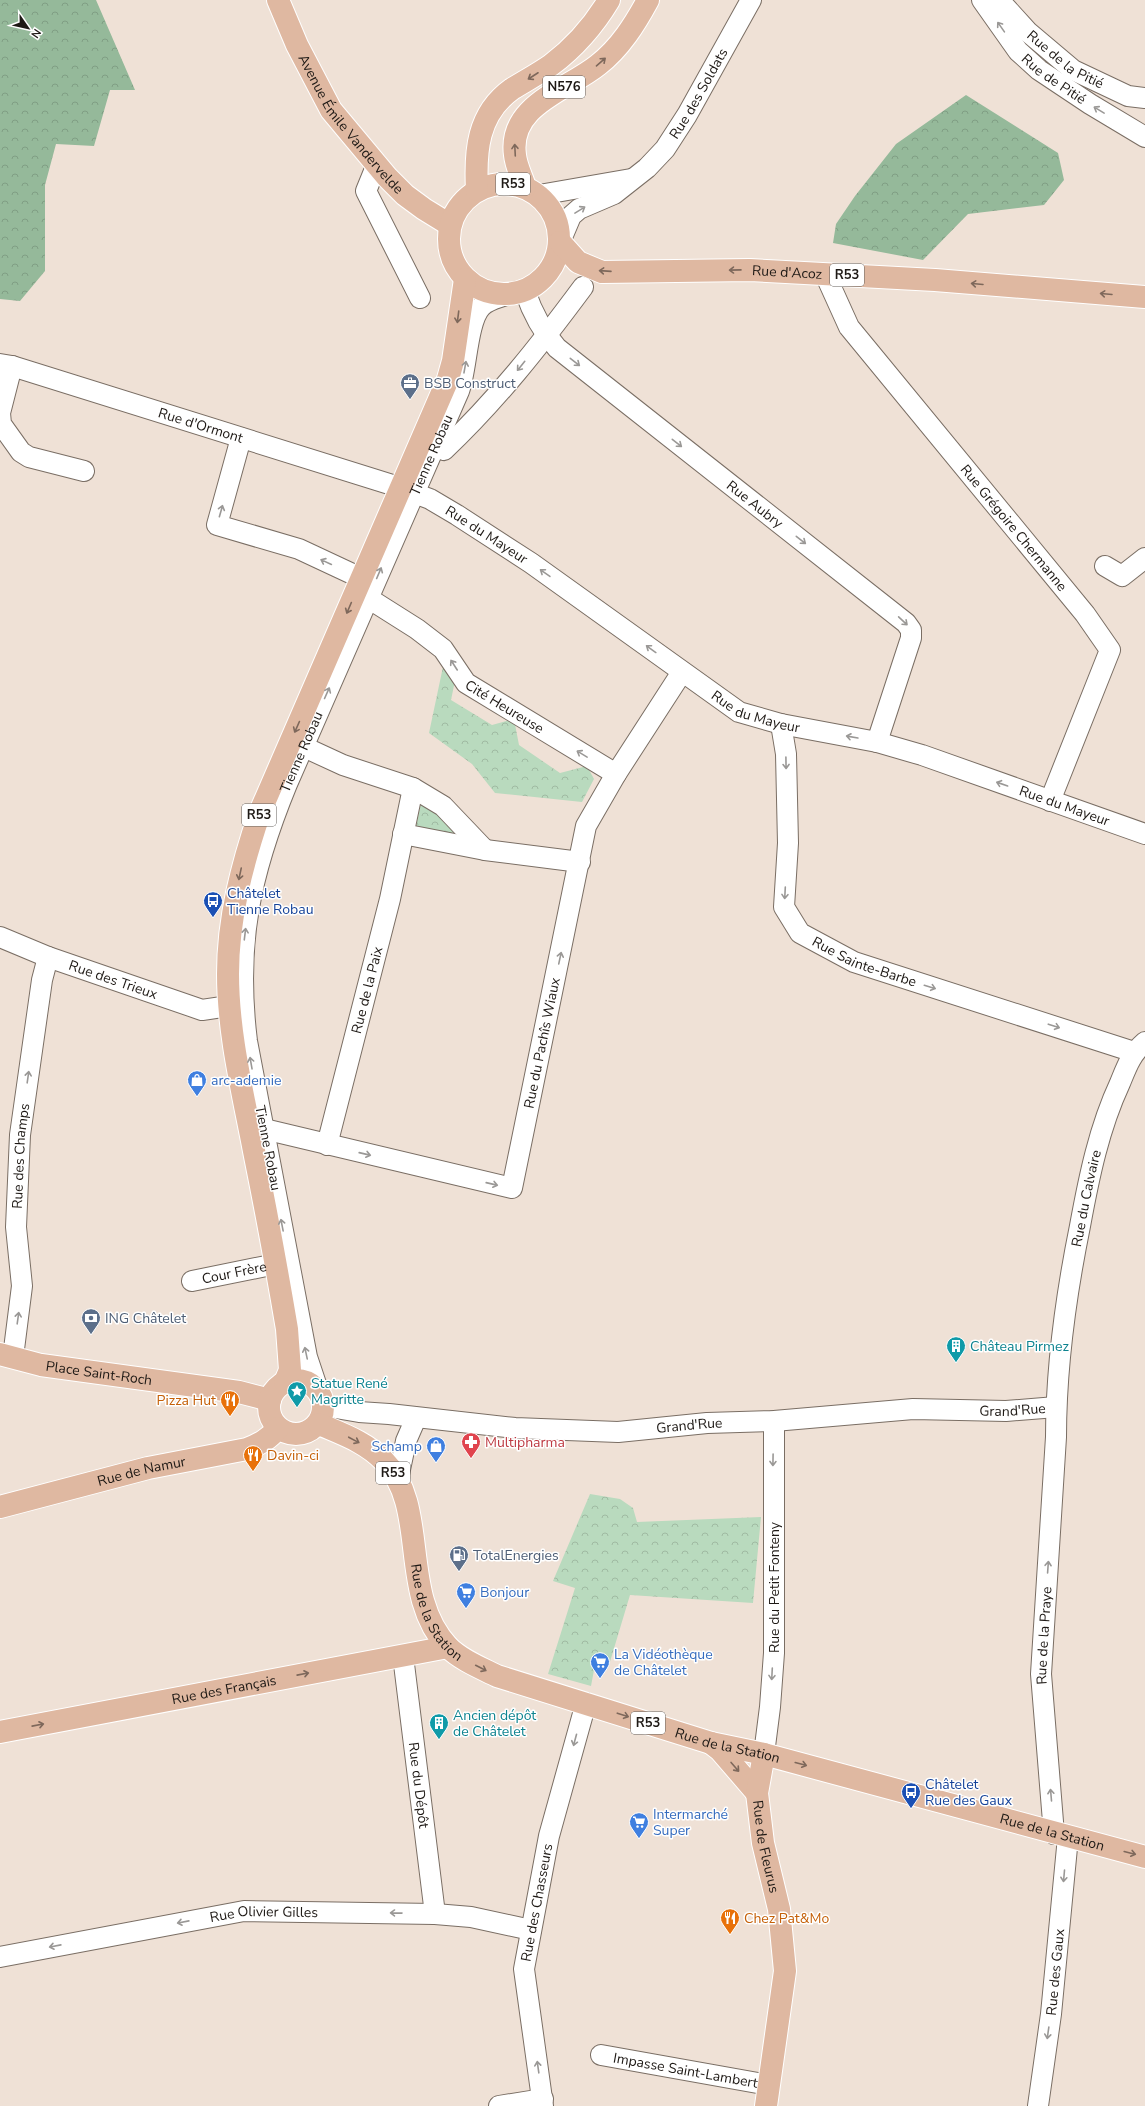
<svg xmlns="http://www.w3.org/2000/svg" width="1145" height="2106" font-family="'Nunito Sans',sans-serif">
<style>
.forest{fill:url(#forest-crowns)}
.park{fill:url(#park-crowns)}
.lines{fill:none;stroke-linecap:round;stroke-linejoin:round}
.minor-casing{stroke:#7a6e64;stroke-width:22}
.major-casing{stroke:#fff;stroke-width:24}
.minor{stroke:#fff;stroke-width:20}
.major{stroke:#dfb8a1;stroke-width:22}
.oneway{stroke:#9a9896}
.oneway2{stroke:#7e685b}
.labels{text-anchor:middle;dominant-baseline:central;stroke-width:3;stroke-linejoin:round;paint-order:stroke}
.shield{fill:#fff;stroke:#625e5b;stroke-width:1}
.shield-label{font-size:13px;font-weight:bold;fill:#1e1915}
.street-label{font-size:14px;fill:#1e1915;stroke:#fff}
.service-label{font-size:14px;fill:#4e5e75;stroke:#fff;text-anchor:start}
.transit-label{font-size:14px;fill:#164399;stroke:#fff;text-anchor:start}
.shop-label{font-size:14px;fill:#366cbe;stroke:#fff;text-anchor:start}
.culture-label{font-size:14px;fill:#0d838f;stroke:#fff;text-anchor:start}
.food-label{font-size:14px;fill:#c56008;stroke:#fff;text-anchor:start}
.health-label{font-size:14px;fill:#be3a42;stroke:#fff;text-anchor:start}
</style>
<defs>
<pattern id="forest-crowns" width="20" height="18" patternUnits="userSpaceOnUse"><rect width="20" height="18" fill="#95b99a"/><path d="M2 6a3 3 0 1 1 6 0M12 15a3 3 0 1 1 6 0" fill="none" stroke="#809e84"/></pattern>
<pattern id="park-crowns" width="20" height="18" patternUnits="userSpaceOnUse"><rect width="20" height="18" fill="#b9dabe"/><path d="M2 6a3 3 0 1 1 6 0M12 15a3 3 0 1 1 6 0" fill="none" stroke="#9fbaa2"/></pattern>
</defs>
<rect width="100%" height="100%" fill="#efe1d6"/>
<g class="forest">
<path d="M 0,0 L 96,0 L 135,90 L 110,90 L 94,146 L 56,144 L 45,185 L 45,271 L 20,301 L 0,299 Z"/>
<path d="M 966,95 L 1058,153 L 1064,180 L 1044,205 L 968,214 L 923,260 L 833,243 L 836,224 L 855,196 L 896,144 Z"/>
</g>
<g class="park">
<path d="M 444,662 L 456,676 L 451,700 L 492,725 L 514,719 L 519,745 L 560,773 L 587,766 L 594,779 L 582,802 L 495,793 L 472,764 L 429,733 Z"/>
<path d="M 422,799 L 460,835 L 416,826 Z"/>
<path d="M 590,1494 L 620,1499 L 633,1508 L 637,1522 L 761,1517 L 753,1603 L 630,1595 L 609,1665 L 595,1665 L 591,1686 L 548,1674 L 575,1588 L 553,1581 Z"/>
</g>
<g class="lines">
<g class="minor-casing">
<g id="minor">
<path id="s1" d="M 982,0 L 1018,51 L 1039,70 L 1090,104 L 1145,137"/>
<path id="s2" d="M 999,0 L 1028,32 L 1073,70 L 1128,96 L 1145,98"/>
<path d="M 377,164 L 366,191 L 420,298"/>
<path d="M 539,195 L 631,179"/>
<path id="s3" d="M 560,242 L 571,216 L 579,209 L 614,194 L 647,168 L 665,149 L 687,115 L 751,0"/>
<path id="s4" d="M 825,274 L 849,327 L 1085,614 L 1110,650 L 1050,801"/>
<path id="s5" d="M 525,291 C 532,312 542,331 557,348 L 906,623 L 911,630 L 911,638 L 877,742"/>
<path id="s6" d="M 0,364 L 12,366 L 402,488"/>
<path d="M 12,366 L 0,413 L 1,424 L 21,452 L 29,457 L 84,471"/>
<path d="M 241,438 L 217,525 L 299,549 L 361,578"/>
<path d="M 434,446 L 444,450 C 496,401 540,345 583,287"/>
<path id="s7" d="M 414,493 L 430,499 L 457,515 L 531,563 L 739,712 L 781,724 L 877,742 L 922,755 L 1145,834"/>
<path d="M 1105,566 L 1122,576 L 1145,558"/>
<path id="s8" d="M 368,598 L 417,629 L 443,649 L 466,683 L 616,774"/>
<path id="s9" d="M 781,724 L 786,754 L 788,843 L 784,907 L 800,933 L 854,962 L 1134,1052"/>
<path d="M 304,747 L 343,765 L 413,788 L 443,806 L 485,850"/>
<path d="M 403,834 L 485,850 L 580,862"/>
<path id="s10" d="M 0,937 L 48,957 L 202,1010 L 229,1006"/>
<path id="s11" d="M 264,1129 L 512,1188 L 586,826 L 616,774 L 682,672"/>
<path id="s12" d="M 327,1145 L 390,899 L 413,788"/>
<path id="s13" d="M 192,1281 L 276,1264"/>
<path id="s14" d="M 13,1357 L 22,1286 L 16,1227 L 20,1135 L 42,980 L 48,957"/>
<path id="s15" d="M 318,1390 L 307,1357 L 247,1041 C 235,944 250,874 287,784 L 459,391 C 467,369 467,322 481,307 C 487,300 498,298 506,295"/>
<path id="s16" d="M 324,1406 L 359,1412 L 389,1414 L 515,1428 L 618,1432 L 707,1423 L 774,1421 L 913,1409 L 1006,1411 L 1056,1407"/>
<path d="M 398,1479 L 406,1441 L 416,1418"/>
<path id="s17" d="M 403,1656 L 435,1914"/>
<path id="s18" d="M 764,1754 L 770,1707 L 774,1653 L 774,1421"/>
<path id="s19" d="M 1054,1834 L 1041,1674 L 1056,1437 C 1056,1367 1066,1295 1080,1226 C 1089,1177 1099,1128 1120,1083 C 1127,1066 1131,1054 1145,1042"/>
<path id="s20" d="M 0,1957 L 244,1911 L 435,1914 L 471,1917 L 531,1930"/>
<path id="s21" d="M 601,2055 L 769,2085"/>
<path d="M 499,2106 L 543,2099"/>
<path id="s22" d="M 543,2106 L 524,1969 L 549,1836 L 586,1703"/>
<path id="s23" d="M 1038,2106 L 1051,2014 L 1068,1837"/>
</g>
</g>
<g class="major-casing">
<g id="major">
<path id="s24" d="M 278,0 L 297,45 L 331,110 L 387,177 L 405,195 L 424,209 L 450,225"/>
<circle cx="504" cy="239" r="55"/>
<path d="M 525,187 C 522,177 516,166 515,155 C 508,105 567,90 598,65 C 620,48 635,24 648,0"/>
<path d="M 477,190 C 475,152 477,114 512,89 C 525,81 538,74 551,65 C 575,47 594,25 609,0"/>
<path id="s25" d="M 560,242 L 578,262 L 602,272 L 750,270 L 935,280 L 1145,297"/>
<path id="s26" d="M 0,1354 L 41,1365 L 239,1392 L 270,1400"/>
<circle cx="296" cy="1407" r="27"/>
<path d="M 285,1382 L 290,1370 L 287,1329 C 277,1270 266,1210 254,1151 C 243,1093 228,1034 228,974 C 228,918 242,865 260,812 L 448,379 L 453,361 L 465,279"/>
<path id="s27" d="M 319,1424 C 342,1434 366,1442 384,1461 C 430,1507 398,1594 448,1647 C 461,1660 481,1668 497,1676 L 711,1743 L 764,1754 L 1145,1857"/>
<path id="s28" d="M 0,1507 L 148,1468 L 247,1449 C 260,1444 269,1439 278,1428"/>
<path id="s29" d="M 0,1732 L 448,1647"/>
<path d="M 711,1743 L 720,1750 L 757,1793"/>
<path id="s30" d="M 764,1754 L 757,1793 L 763,1843 L 779,1909 L 785,1971 L 766,2106"/>
</g>
</g>
<use href="#minor" class="minor"/>
<use href="#major" class="major"/>
</g>
<defs><path id="oneway-shaft" d="M-6 0H5M1.5-3L5.5 0L1.5 3" fill="none" stroke-width="1.6" stroke-linecap="round" stroke-linejoin="round"/></defs>
<g class="oneway">
<use href="#oneway-shaft" transform="translate(1001 27) rotate(-125)"/>
<use href="#oneway-shaft" transform="translate(1099 110) rotate(-149)"/>
<use href="#oneway-shaft" transform="translate(580 210) rotate(-32)"/>
<use href="#oneway-shaft" transform="translate(575 362) rotate(38)"/>
<use href="#oneway-shaft" transform="translate(521 366) rotate(129)"/>
<use href="#oneway-shaft" transform="translate(465 367) rotate(-80)"/>
<use href="#oneway-shaft" transform="translate(677 443) rotate(38)"/>
<use href="#oneway-shaft" transform="translate(221 511) rotate(-74)"/>
<use href="#oneway-shaft" transform="translate(801 540) rotate(38)"/>
<use href="#oneway-shaft" transform="translate(326 562) rotate(-155)"/>
<use href="#oneway-shaft" transform="translate(379 573) rotate(-67)"/>
<use href="#oneway-shaft" transform="translate(545 573) rotate(-145)"/>
<use href="#oneway-shaft" transform="translate(903 621) rotate(43)"/>
<use href="#oneway-shaft" transform="translate(651 649) rotate(-144)"/>
<use href="#oneway-shaft" transform="translate(454 665) rotate(-123)"/>
<use href="#oneway-shaft" transform="translate(327 693) rotate(-66)"/>
<use href="#oneway-shaft" transform="translate(852 737) rotate(-170)"/>
<use href="#oneway-shaft" transform="translate(582 754) rotate(-149)"/>
<use href="#oneway-shaft" transform="translate(786 763) rotate(89)"/>
<use href="#oneway-shaft" transform="translate(1002 784) rotate(-161)"/>
<use href="#oneway-shaft" transform="translate(785 893) rotate(93)"/>
<use href="#oneway-shaft" transform="translate(245 934) rotate(-83)"/>
<use href="#oneway-shaft" transform="translate(560 958) rotate(-78)"/>
<use href="#oneway-shaft" transform="translate(930 987) rotate(17)"/>
<use href="#oneway-shaft" transform="translate(1054 1026) rotate(18)"/>
<use href="#oneway-shaft" transform="translate(251 1063) rotate(-100)"/>
<use href="#oneway-shaft" transform="translate(28 1077) rotate(-82)"/>
<use href="#oneway-shaft" transform="translate(365 1154) rotate(13)"/>
<use href="#oneway-shaft" transform="translate(492 1184) rotate(13)"/>
<use href="#oneway-shaft" transform="translate(282 1225) rotate(-101)"/>
<use href="#oneway-shaft" transform="translate(18 1318) rotate(-82)"/>
<use href="#oneway-shaft" transform="translate(306 1353) rotate(-102)"/>
<use href="#oneway-shaft" transform="translate(773 1460) rotate(91)"/>
<use href="#oneway-shaft" transform="translate(1048 1567) rotate(-86)"/>
<use href="#oneway-shaft" transform="translate(772 1674) rotate(93)"/>
<use href="#oneway-shaft" transform="translate(575 1740) rotate(105)"/>
<use href="#oneway-shaft" transform="translate(1051 1795) rotate(-95)"/>
<use href="#oneway-shaft" transform="translate(1064 1876) rotate(95)"/>
<use href="#oneway-shaft" transform="translate(396 1913) rotate(-179)"/>
<use href="#oneway-shaft" transform="translate(183 1922) rotate(169)"/>
<use href="#oneway-shaft" transform="translate(55 1946) rotate(169)"/>
<use href="#oneway-shaft" transform="translate(1048 2033) rotate(98)"/>
<use href="#oneway-shaft" transform="translate(538 2067) rotate(-98)"/>
</g>
<g class="oneway2">
<use href="#oneway-shaft" transform="translate(601 62) rotate(-41)"/>
<use href="#oneway-shaft" transform="translate(533 76) rotate(147)"/>
<use href="#oneway-shaft" transform="translate(515 150) rotate(-93)"/>
<use href="#oneway-shaft" transform="translate(735 270) rotate(179)"/>
<use href="#oneway-shaft" transform="translate(605 271) rotate(-176)"/>
<use href="#oneway-shaft" transform="translate(977 284) rotate(-175)"/>
<use href="#oneway-shaft" transform="translate(1106 294) rotate(-175)"/>
<use href="#oneway-shaft" transform="translate(458 317) rotate(97)"/>
<use href="#oneway-shaft" transform="translate(349 608) rotate(113)"/>
<use href="#oneway-shaft" transform="translate(297 727) rotate(114)"/>
<use href="#oneway-shaft" transform="translate(240 874) rotate(102)"/>
<use href="#oneway-shaft" transform="translate(354 1440) rotate(28)"/>
<use href="#oneway-shaft" transform="translate(481 1668) rotate(27)"/>
<use href="#oneway-shaft" transform="translate(303 1674) rotate(-11)"/>
<use href="#oneway-shaft" transform="translate(623 1715) rotate(18)"/>
<use href="#oneway-shaft" transform="translate(38 1725) rotate(-11)"/>
<use href="#oneway-shaft" transform="translate(801 1764) rotate(15)"/>
<use href="#oneway-shaft" transform="translate(735 1767) rotate(49)"/>
<use href="#oneway-shaft" transform="translate(1130 1853) rotate(14)"/>
</g>
<defs>
<g id="office-pin" transform="scale(1)"><path d="M0 17L-7.5 6A9.5 9.5 0 1 1 7.5 6Z" fill="#5c6f8a" stroke="#fff"/><path d="M-6-3h4V-5.5h4V-3h4V5H-6ZM-1-4.5V-3h2v-1.5ZM-6 0V1H6V0Z" fill="#fff"/></g>
<g id="bus-pin" transform="scale(1)"><path d="M0 17L-7.5 6A9.5 9.5 0 1 1 7.5 6Z" fill="#1a4fb4" stroke="#fff"/><path d="M-5-6H5V4H4V6H2V4H-2V6H-4V4H-5ZM-3.5-4V0h7V-4ZM-3.5 1.2v1.5H-2V1.2ZM2 1.2v1.5H3.5V1.2Z" fill="#fff"/></g>
<g id="shop-pin" transform="scale(1)"><path d="M0 17L-7.5 6A9.5 9.5 0 1 1 7.5 6Z" fill="#3f7fe0" stroke="#fff"/><path d="M-5-2.5h2.3a2.7 3.5 0 0 1 5.4 0H5L5.5 6h-11ZM-1.5-2.5h3a1.5 2.3 0 0 0-3 0Z" fill="#fff"/></g>
<g id="bank-pin" transform="scale(1)"><path d="M0 17L-7.5 6A9.5 9.5 0 1 1 7.5 6Z" fill="#5c6f8a" stroke="#fff"/><path d="M-6-4H6V4H-6ZM0-2.3a2.3 2.3 0 1 0 0 4.6a2.3 2.3 0 1 0 0-4.6Z" fill="#fff"/></g>
<g id="building-pin" transform="scale(1)"><path d="M0 17L-7.5 6A9.5 9.5 0 1 1 7.5 6Z" fill="#0f9aa8" stroke="#fff"/><path d="M-4-6H4V6H1V3H-1V6H-4ZM-2.5-4.3h1.7v1.8h-1.7ZM.8-4.3h1.7v1.8H.8ZM-2.5-1h1.7V.8h-1.7ZM.8-1h1.7V.8H.8Z" fill="#fff"/></g>
<g id="sight-pin" transform="scale(1)"><path d="M0 17L-7.5 6A9.5 9.5 0 1 1 7.5 6Z" fill="#0f9aa8" stroke="#fff"/><path d="M0-6L1.8-2.2L6-1.7L2.9 1.2L3.7 5.4L0 3.3L-3.7 5.4L-2.9 1.2L-6-1.7L-1.8-2.2Z" fill="#fff"/></g>
<g id="restaurant-pin" transform="scale(1)"><path d="M0 17L-7.5 6A9.5 9.5 0 1 1 7.5 6Z" fill="#e8710a" stroke="#fff"/><path d="M-5-6h1v4h1v-4h1v4h1v-4h1v5L-1.5 .5V6h-2V.5L-5-1ZM5-6V6H3V1.5H1.5Q1.5-4 5-6Z" fill="#fff"/></g>
<g id="pharmacy-pin" transform="scale(1)"><path d="M0 17L-7.5 6A9.5 9.5 0 1 1 7.5 6Z" fill="#e0444e" stroke="#fff"/><path d="M-2-6h4v4h4v4h-4v4h-4v-4h-4v-4h4Z" fill="#fff"/></g>
<g id="fuel-pin" transform="scale(1)"><path d="M0 17L-7.5 6A9.5 9.5 0 1 1 7.5 6Z" fill="#5c6f8a" stroke="#fff"/><path d="M-5.5-6h7V0h2V4h1.3V-2.5L3-4.5l.8-.8L6-3V5H2.5V1h-1V6h-7ZM-4.2-4.7v3.2H.2V-4.7Z" fill="#fff"/></g>
<g id="supermarket-pin" transform="scale(1)"><path d="M0 17L-7.5 6A9.5 9.5 0 1 1 7.5 6Z" fill="#3f7fe0" stroke="#fff"/><path d="M-6-5.5h2.5l.6 2H6L4.5 2H-2.5L-4.4-4H-6ZM-1.5 3.2a1.3 1.3 0 1 0 .1 0ZM3 3.2a1.3 1.3 0 1 0 .1 0Z" fill="#fff"/></g>
</defs>
<g fill-rule="evenodd">
<use href="#office-pin" x="410" y="383"/>
<use href="#bus-pin" x="213" y="901"/>
<use href="#shop-pin" x="197" y="1080"/>
<use href="#bank-pin" x="91" y="1318"/>
<use href="#building-pin" x="956" y="1346"/>
<use href="#sight-pin" x="297" y="1391"/>
<use href="#restaurant-pin" x="230" y="1400"/>
<use href="#pharmacy-pin" x="471" y="1442"/>
<use href="#shop-pin" x="436" y="1446"/>
<use href="#restaurant-pin" x="253" y="1455"/>
<use href="#fuel-pin" x="459" y="1555"/>
<use href="#supermarket-pin" x="466" y="1592"/>
<use href="#supermarket-pin" x="600" y="1662"/>
<use href="#building-pin" x="439" y="1723"/>
<use href="#bus-pin" x="911" y="1792"/>
<use href="#supermarket-pin" x="639" y="1822"/>
<use href="#restaurant-pin" x="730" y="1918"/>
</g>
<g class="labels">
<g class="shield">
<rect x="543" y="76" width="42" height="22" rx="3"/>
<rect x="496" y="173" width="34" height="22" rx="3"/>
<rect x="830" y="264" width="34" height="22" rx="3"/>
<rect x="242" y="804" width="34" height="22" rx="3"/>
<rect x="376" y="1462" width="34" height="22" rx="3"/>
<rect x="631" y="1712" width="34" height="22" rx="3"/>
</g>
<g class="shield-label">
<text x="564" y="87">N576</text>
<text x="513" y="184">R53</text>
<text x="847" y="275">R53</text>
<text x="259" y="815">R53</text>
<text x="393" y="1473">R53</text>
<text x="648" y="1723">R53</text>
</g>
<g class="street-label">
<text stroke="none"><textPath href="#s2" startOffset="90">Rue de la Pitié</textPath></text>
<text stroke="none"><textPath href="#s1" startOffset="108">Rue de Pitié</textPath></text>
<text stroke="none"><textPath href="#s3" startOffset="210">Rue des Soldats</textPath></text>
<text stroke="none"><textPath href="#s24" startOffset="145">Avenue Émile Vandervelde</textPath></text>
<text stroke="none"><textPath href="#s25" startOffset="238">Rue d'Acoz</textPath></text>
<text stroke="none"><textPath href="#s6" startOffset="210">Rue d'Ormont</textPath></text>
<text stroke="none"><textPath href="#s15" startOffset="979">Tienne Robau</textPath></text>
<text stroke="none"><textPath href="#s5" startOffset="318">Rue Aubry</textPath></text>
<text stroke="none"><textPath href="#s4" startOffset="318">Rue Grégoire Chermanne</textPath></text>
<text stroke="none"><textPath href="#s7" startOffset="84">Rue du Mayeur</textPath></text>
<text stroke="none"><textPath href="#s8" startOffset="177">Cité Heureuse</textPath></text>
<text stroke="none"><textPath href="#s7" startOffset="408">Rue du Mayeur</textPath></text>
<text stroke="none"><textPath href="#s15" startOffset="655">Tienne Robau</textPath></text>
<text stroke="none"><textPath href="#s7" startOffset="732">Rue du Mayeur</textPath></text>
<text stroke="none"><textPath href="#s9" startOffset="285">Rue Sainte-Barbe</textPath></text>
<text stroke="none"><textPath href="#s10" startOffset="121">Rue des Trieux</textPath></text>
<text stroke="none"><textPath href="#s12" startOffset="160">Rue de la Paix</textPath></text>
<text stroke="none"><textPath href="#s11" startOffset="403">Rue du Pachîs Wiaux</textPath></text>
<text transform="translate(268 1148) rotate(79)">Tienne Robau</text>
<text stroke="none"><textPath href="#s14" startOffset="202">Rue des Champs</textPath></text>
<text stroke="none"><textPath href="#s19" startOffset="639">Rue du Calvaire</textPath></text>
<text stroke="none"><textPath href="#s13" startOffset="43">Cour Frère</textPath></text>
<text stroke="none"><textPath href="#s26" startOffset="101">Place Saint-Roch</textPath></text>
<text stroke="none"><textPath href="#s16" startOffset="691">Grand'Rue</textPath></text>
<text stroke="none"><textPath href="#s16" startOffset="367">Grand'Rue</textPath></text>
<text stroke="none"><textPath href="#s28" startOffset="146">Rue de Namur</textPath></text>
<text stroke="none"><textPath href="#s18" startOffset="167">Rue du Petit Fonteny</textPath></text>
<text stroke="none"><textPath href="#s27" startOffset="239">Rue de la Station</textPath></text>
<text stroke="none"><textPath href="#s19" startOffset="199">Rue de la Praye</textPath></text>
<text stroke="none"><textPath href="#s29" startOffset="228">Rue des Français</textPath></text>
<text stroke="none"><textPath href="#s27" startOffset="574">Rue de la Station</textPath></text>
<text stroke="none"><textPath href="#s17" startOffset="130">Rue du Dépôt</textPath></text>
<text stroke="none"><textPath href="#s27" startOffset="910">Rue de la Station</textPath></text>
<text stroke="none"><textPath href="#s30" startOffset="94">Rue de Fleurus</textPath></text>
<text stroke="none"><textPath href="#s22" startOffset="206">Rue des Chasseurs</textPath></text>
<text stroke="none"><textPath href="#s20" startOffset="268">Rue Olivier Gilles</textPath></text>
<text stroke="none"><textPath href="#s23" startOffset="135">Rue des Gaux</textPath></text>
<text stroke="none"><textPath href="#s21" startOffset="86">Impasse Saint-Lambert</textPath></text>
</g>
<g class="service-label">
<text x="424" y="383">BSB Construct</text>
<text x="105" y="1318">ING Châtelet</text>
<text x="473" y="1555">TotalEnergies</text>
</g>
<g class="transit-label">
<text x="227" y="893">Châtelet<tspan x="227" dy="16">Tienne Robau</tspan></text>
<text x="925" y="1784">Châtelet<tspan x="925" dy="16">Rue des Gaux</tspan></text>
</g>
<g class="shop-label">
<text x="211" y="1080">arc-ademie</text>
<text x="422" y="1446" text-anchor="end">Schamp</text>
<text x="480" y="1592">Bonjour</text>
<text x="614" y="1654">La Vidéothèque<tspan x="614" dy="16">de Châtelet</tspan></text>
<text x="653" y="1814">Intermarché<tspan x="653" dy="16">Super</tspan></text>
</g>
<g class="culture-label">
<text x="970" y="1346">Château Pirmez</text>
<text x="311" y="1383">Statue René<tspan x="311" dy="16">Magritte</tspan></text>
<text x="453" y="1715">Ancien dépôt<tspan x="453" dy="16">de Châtelet</tspan></text>
</g>
<g class="food-label">
<text x="216" y="1400" text-anchor="end">Pizza Hut</text>
<text x="267" y="1455">Davin-ci</text>
<text x="744" y="1918">Chez Pat&amp;Mo</text>
</g>
<g class="health-label">
<text x="485" y="1442">Multipharma</text>
</g>
</g>
<g transform="translate(28 28) rotate(124)" stroke="#ffffff" stroke-width="3" paint-order="stroke">
<path d="M0-3L7 15L0 10L-7 15Z" fill="#1e1915"/>
<text y="-6" font-size="11" font-weight="bold" text-anchor="middle" fill="#1e1915">N</text>
</g>
</svg>
